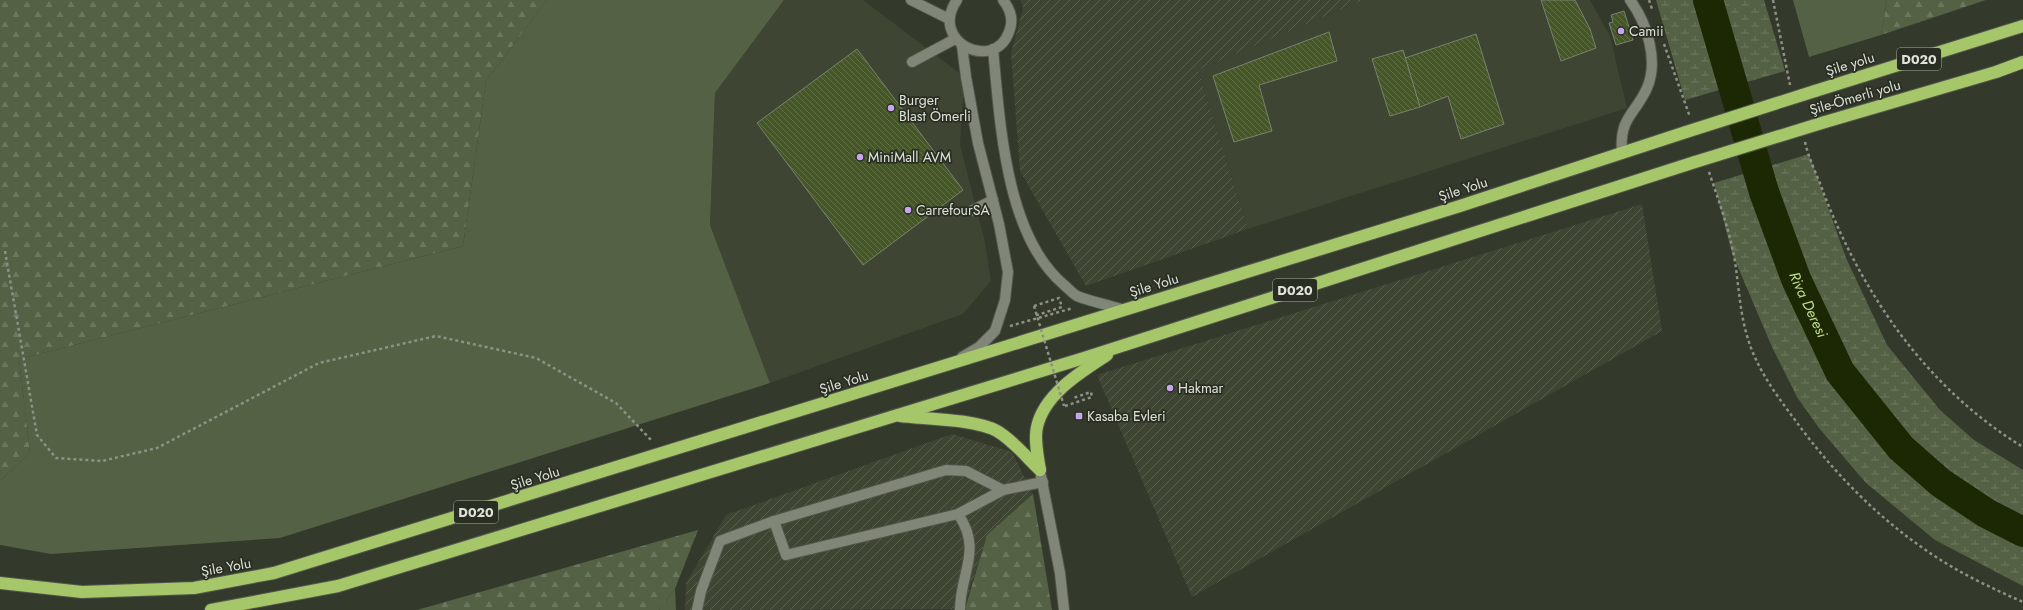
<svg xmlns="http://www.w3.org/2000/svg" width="2023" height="610" font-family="Jost,sans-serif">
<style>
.built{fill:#3e4532}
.industrial{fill:url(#industrial-furrows)}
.grass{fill:#556144}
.forest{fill:url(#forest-firs)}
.wetland{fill:url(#wetland-marsh)}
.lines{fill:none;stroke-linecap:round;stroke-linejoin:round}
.river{stroke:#1c2803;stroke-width:30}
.building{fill:url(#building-back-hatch);stroke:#7a8071}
.minor-casing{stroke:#52564b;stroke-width:12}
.highway-casing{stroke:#52564b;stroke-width:14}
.path{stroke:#8d9286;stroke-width:2.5;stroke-dasharray:3 3;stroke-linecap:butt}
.minor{stroke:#818778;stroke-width:10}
.highway{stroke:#a5c669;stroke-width:12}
.highway-bridge-casing{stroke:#52564b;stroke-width:14;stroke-linecap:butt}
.path-bridge{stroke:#8d9286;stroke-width:2.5;stroke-dasharray:3 3;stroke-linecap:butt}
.highway-bridge{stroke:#a5c669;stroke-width:12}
.poi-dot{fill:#c8a6ef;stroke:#292e22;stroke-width:1.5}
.labels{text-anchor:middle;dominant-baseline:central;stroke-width:3.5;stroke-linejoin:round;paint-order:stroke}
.shield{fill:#292e22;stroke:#a8aca2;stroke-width:1}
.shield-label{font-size:13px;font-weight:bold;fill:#dee2d9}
.poi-label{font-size:14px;fill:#dee2d9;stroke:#292e22;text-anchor:start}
.street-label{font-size:14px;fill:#dee2d9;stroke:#292e22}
.water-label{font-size:15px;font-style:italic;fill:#bedb8e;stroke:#292e22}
</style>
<defs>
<pattern id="industrial-furrows" width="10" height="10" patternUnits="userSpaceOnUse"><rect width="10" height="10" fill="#3e4532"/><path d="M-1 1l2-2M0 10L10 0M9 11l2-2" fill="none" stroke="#59604f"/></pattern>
<pattern id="forest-firs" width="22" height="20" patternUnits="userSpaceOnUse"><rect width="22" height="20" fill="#556144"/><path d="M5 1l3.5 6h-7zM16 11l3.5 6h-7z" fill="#6d775e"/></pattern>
<pattern id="wetland-marsh" width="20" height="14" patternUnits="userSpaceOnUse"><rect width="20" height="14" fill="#556144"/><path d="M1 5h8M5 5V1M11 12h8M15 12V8" fill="none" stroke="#6d775e"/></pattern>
<pattern id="building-back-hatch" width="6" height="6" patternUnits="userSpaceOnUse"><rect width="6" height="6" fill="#465727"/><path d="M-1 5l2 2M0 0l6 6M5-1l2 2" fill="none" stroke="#606f46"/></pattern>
</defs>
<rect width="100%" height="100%" fill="#33392b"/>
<g class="built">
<path d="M 784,0 L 863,0 L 958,72 L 964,84 L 960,145 L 985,242 L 991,281 L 963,314 L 770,383 L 710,225 L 715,93 Z"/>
<path d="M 1363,0 L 1590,0 L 1610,36 L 1627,108 L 1248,229 L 1198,70 Z"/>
</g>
<g class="industrial">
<path d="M 1020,0 L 1363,0 L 1198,70 L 1248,229 L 1086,286 L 1020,171 L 1011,53 L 1023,8 Z"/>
<path d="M 1642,204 L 1662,331 L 1192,597 L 1097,375 Z"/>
<path d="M 952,434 L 1012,452 L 1033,494 L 987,535 L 964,609 L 685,610 L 686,583 L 726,515 Z"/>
</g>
<g class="grass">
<path d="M 547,0 L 784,0 L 715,93 L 710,225 L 770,383 L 280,538 L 51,554 L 0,545 L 0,481 L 30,452 L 19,359 L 463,246 L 486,81 Z"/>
<path d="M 1793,0 L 1887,0 L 1881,35 L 1809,57 Z"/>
<path d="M 675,589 L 676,610 L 659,610 Z"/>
</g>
<g class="forest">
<path d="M 0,0 L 547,0 L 486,81 L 463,246 L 19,359 L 30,452 L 0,481 Z"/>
<path d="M 1887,0 L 1986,0 L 1881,35 Z"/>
<path d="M 1033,494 L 1052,610 L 950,610 L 965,609 L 987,535 Z"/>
<path d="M 698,530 L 675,589 L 659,610 L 417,610 Z"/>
</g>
<g class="wetland">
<path d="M 1656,0 L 1764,0 L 1785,71 L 1685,100 Z"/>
<path d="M 1809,154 L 1846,258 L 1887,345 L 1940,410 L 1974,440 L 2023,470 L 2023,586 L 1935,540 L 1866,483 L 1819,428 L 1797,397 L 1772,347 L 1732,253 L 1714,183 Z"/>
</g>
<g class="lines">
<path class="river" id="s1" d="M 1708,0 L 1764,192 L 1796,279 L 1840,372 L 1901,448 L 1941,483 L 1986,513 L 2023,532"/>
</g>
<g class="building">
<path d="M 1541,0 L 1575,0 L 1590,29 L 1596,48 L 1561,61 Z"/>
<path d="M 1624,11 L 1633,40 L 1616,45 L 1609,23 L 1613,22 L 1611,15 Z"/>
<path d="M 1329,32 L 1337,61 L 1259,85 L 1272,131 L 1234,142 L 1213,76 Z"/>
<path d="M 1476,34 L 1504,124 L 1461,139 L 1448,96 L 1420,107 L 1405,58 Z"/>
<path d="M 857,49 L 963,190 L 863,265 L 757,123 Z"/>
<path d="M 1403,50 L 1420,107 L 1390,116 L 1372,59 Z"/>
</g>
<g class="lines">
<g class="minor-casing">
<g id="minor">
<path d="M 911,0 L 949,19"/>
<path d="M 957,0 C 928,42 994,73 1009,32 C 1014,20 1011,10 1003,0"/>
<path d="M 993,49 C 1000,121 1005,234 1063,284 C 1068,288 1072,293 1077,296 C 1092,302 1109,305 1124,310"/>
<path d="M 912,62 L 955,39"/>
<path d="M 1622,153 C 1619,117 1635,115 1647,88 C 1659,61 1647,23 1630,0"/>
<path d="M 971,211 L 993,200"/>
<path d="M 962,357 L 979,347 L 995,331 L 1005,300 L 1008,272 L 999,224 L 978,143 L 966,77 L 962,46"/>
<path d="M 1041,476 L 1060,573 L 1064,610"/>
<path d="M 958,514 C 983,550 960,573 960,610"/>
<path d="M 774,521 L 786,555 L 958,514 L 1003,490 L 1043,482"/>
<path d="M 697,610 L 701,591 L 720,541 L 774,521 L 946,470 L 966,471 L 1003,490"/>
</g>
</g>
<g class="highway-casing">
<g id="highway">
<path d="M 1815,91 L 2023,26"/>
<path d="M 1825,122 L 1996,72 L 2023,62"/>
<path d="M 900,416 C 926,419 975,419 997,431 C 1014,441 1026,457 1040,470"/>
<path d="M 1040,470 C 1038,457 1034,440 1037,427 C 1044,394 1081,372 1107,355"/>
<path d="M 0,583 L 82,592 L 194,588 L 274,573 L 1460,206 L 1686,132"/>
<path d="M 211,610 L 338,586 L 1084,358 L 1695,162"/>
</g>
</g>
<g class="path">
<path d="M 1649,0 L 1652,9"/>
<path d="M 1773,0 L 1790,85"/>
<path d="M 1664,44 L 1690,117"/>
<path d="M 1805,142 C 1809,160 1818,177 1824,194 C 1864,297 1928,389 2023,447"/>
<path d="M 1709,172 C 1719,202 1730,231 1735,262 C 1739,288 1740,314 1748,339 C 1757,369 1777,396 1795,420 C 1843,486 1903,543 1976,580 C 1992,588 2007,595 2023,602"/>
<path d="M 5,251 L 37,435 L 56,458 L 102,461 L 157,448 L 319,363 L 436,336 L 536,358 L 616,403 L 652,441"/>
<path d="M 1034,306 L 1059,298 L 1062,307 L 1037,315 L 1038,318"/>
<path d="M 1010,326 L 1073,308"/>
<path d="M 1065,406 L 1092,397 L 1091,392 L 1073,398"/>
</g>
<use href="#minor" class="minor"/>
<use href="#highway" class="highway"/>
<g class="highway-bridge-casing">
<g id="highway-bridge">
<path d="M 1686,132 L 1815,91"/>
<path d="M 1695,162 L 1825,122"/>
</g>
</g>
<path class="path-bridge" d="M 1034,306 L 1064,406"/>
<use href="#highway-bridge" class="highway-bridge"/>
</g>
<g class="poi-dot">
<circle cx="1621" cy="31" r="4"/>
<circle cx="891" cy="108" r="4"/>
<circle cx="860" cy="157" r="4"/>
<circle cx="908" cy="210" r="4"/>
<circle cx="1170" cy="388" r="4"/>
<rect x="1075" y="412" width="8" height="8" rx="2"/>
</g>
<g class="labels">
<g class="shield">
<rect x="1897" y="48" width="44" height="22" rx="3"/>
<rect x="1273" y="279" width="44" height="22" rx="3"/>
<rect x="454" y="501" width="44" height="22" rx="3"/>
</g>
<g class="shield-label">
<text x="1919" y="59">D020</text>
<text x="1295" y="290">D020</text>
<text x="476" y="512">D020</text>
</g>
<g class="poi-label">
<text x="1629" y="31">Camii</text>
<text x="899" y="100">Burger<tspan x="899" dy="16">Blast Ömerli</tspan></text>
<text x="868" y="157">MiniMall AVM</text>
<text x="916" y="210">CarrefourSA</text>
<text x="1178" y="388">Hakmar</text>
<text x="1087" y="416">Kasaba Evleri</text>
</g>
<g class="street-label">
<text transform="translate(1850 64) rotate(-17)">Şile yolu</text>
<text transform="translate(1855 97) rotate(-16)">Şile-Ömerli yolu</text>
<text transform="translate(1463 189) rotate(-18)">Şile Yolu</text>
<text transform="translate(1154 285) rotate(-17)">Şile Yolu</text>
<text transform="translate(844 382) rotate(-17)">Şile Yolu</text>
<text transform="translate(535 478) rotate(-17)">Şile Yolu</text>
<text transform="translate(226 567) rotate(-10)">Şile Yolu</text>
</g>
<g class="water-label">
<text stroke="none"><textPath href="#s1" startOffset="321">Riva Deresi</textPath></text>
</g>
</g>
</svg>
